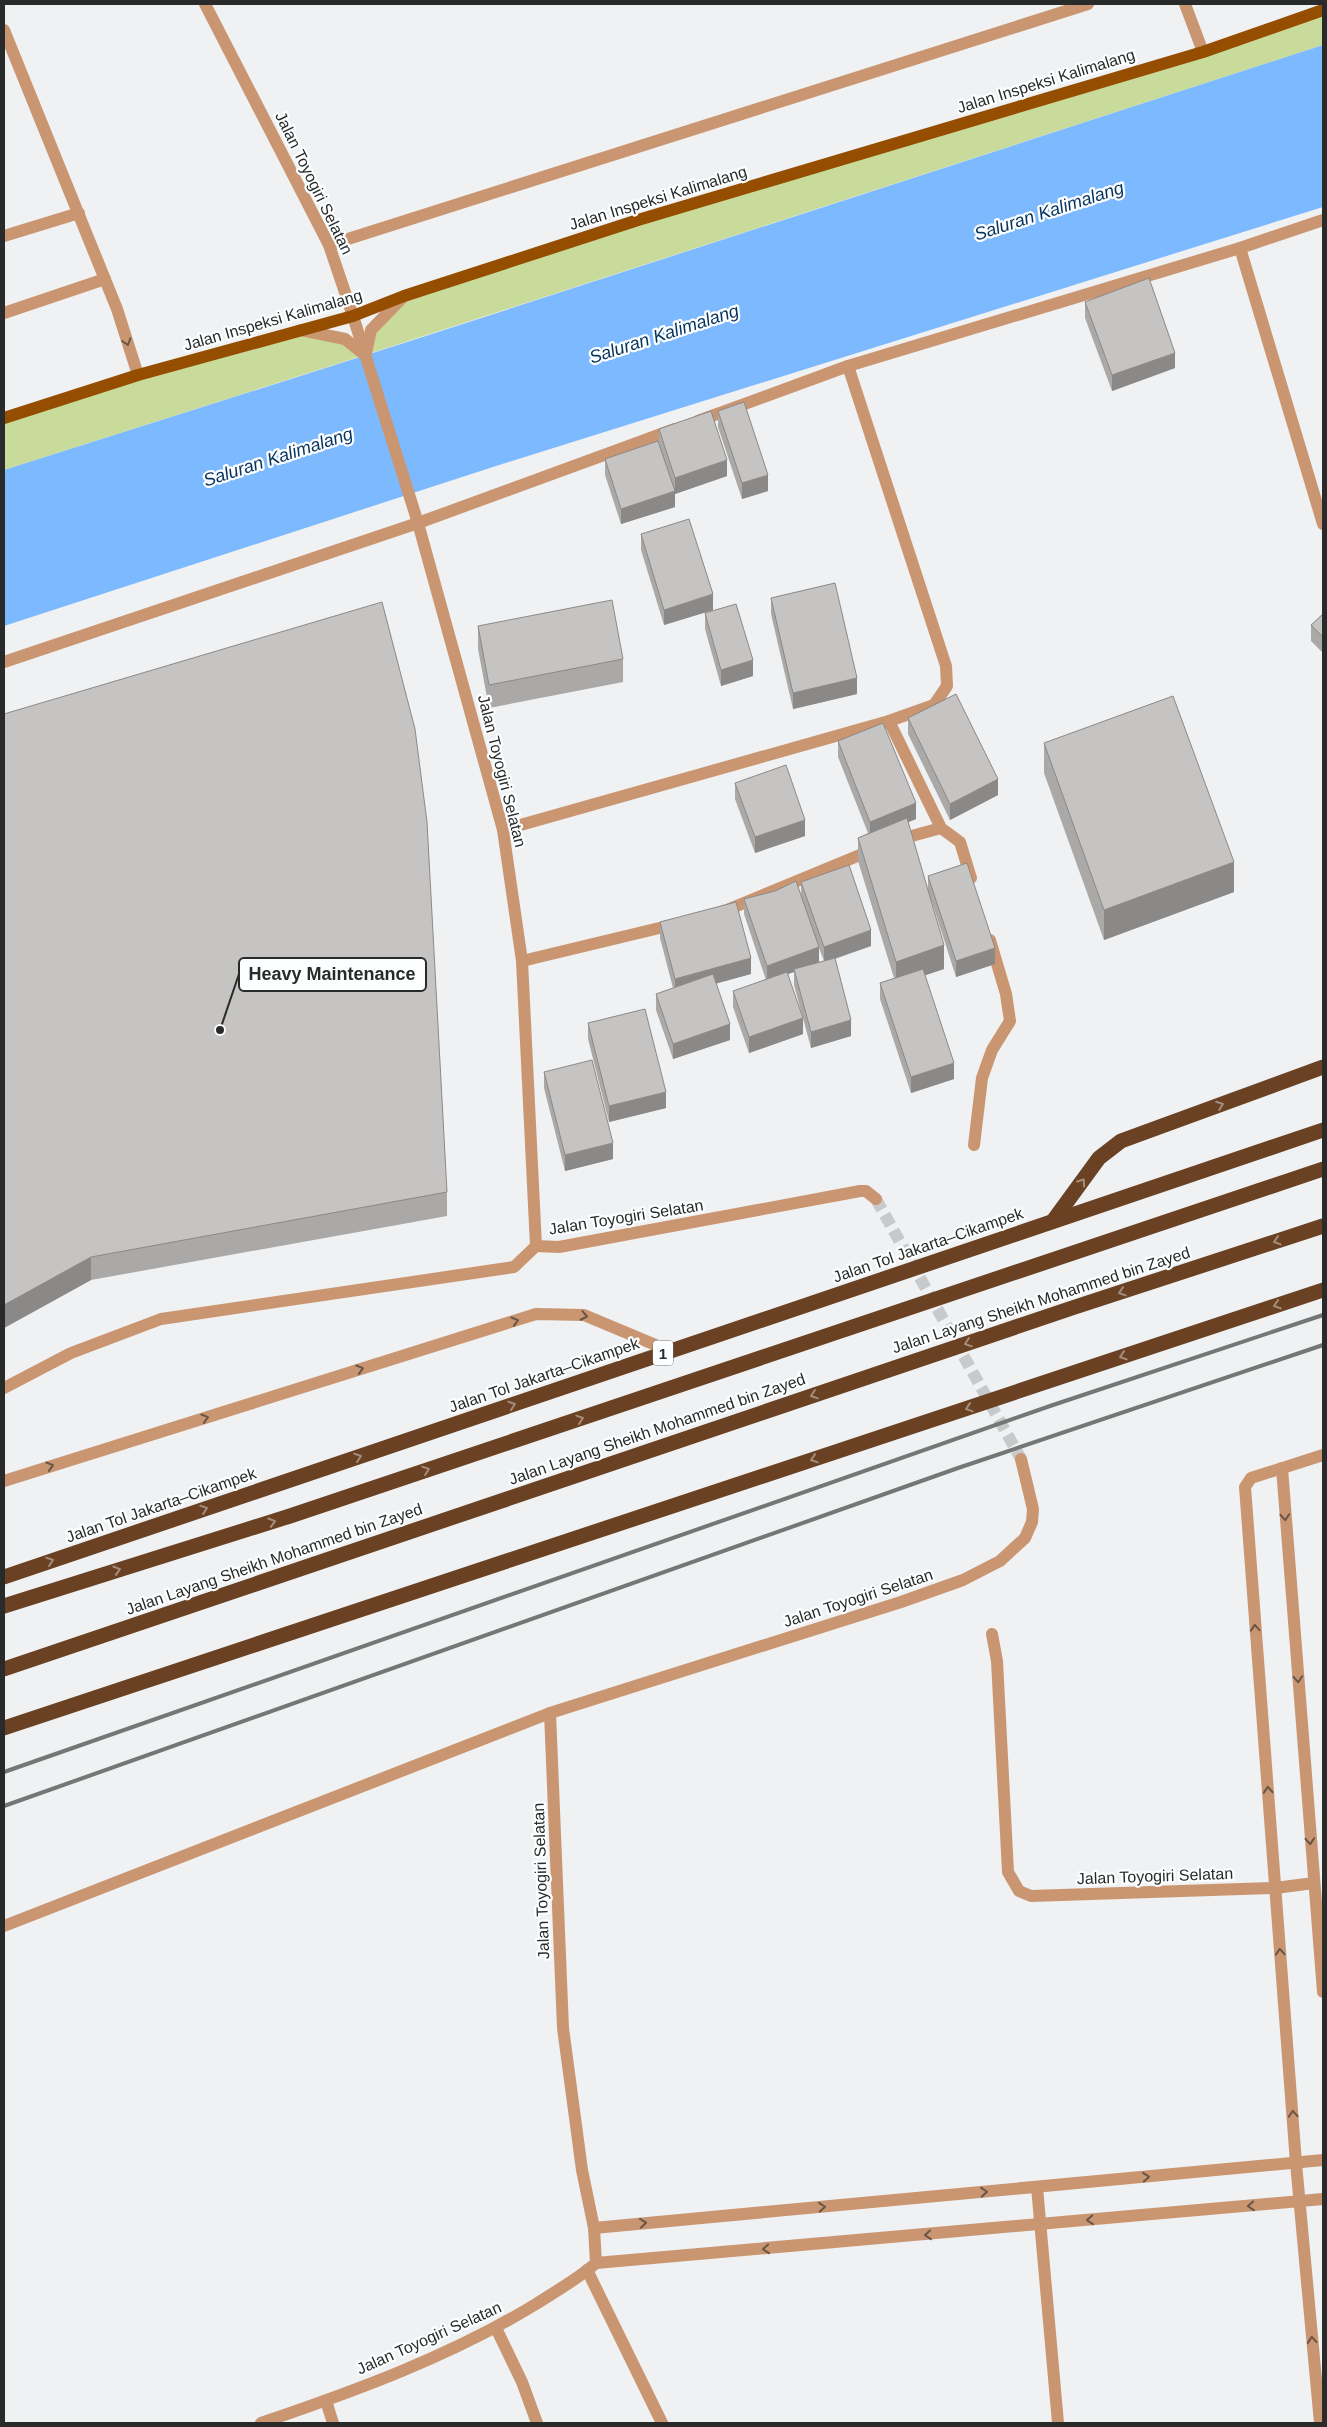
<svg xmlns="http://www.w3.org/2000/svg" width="1327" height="2427" font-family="Arial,sans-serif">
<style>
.green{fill:#c9db9a}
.water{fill:#7cb9fe}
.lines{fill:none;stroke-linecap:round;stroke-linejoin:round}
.minor-tunnel{stroke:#c7c9ca;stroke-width:12;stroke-dasharray:12 6;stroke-linecap:butt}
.minor{stroke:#ca9671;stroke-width:12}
.major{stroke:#954e00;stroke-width:12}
.highway{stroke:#6a4223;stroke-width:15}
.rail{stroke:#757676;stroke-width:4}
.highway-bridge{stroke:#6a4223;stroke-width:15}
.wall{fill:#aaa9a7;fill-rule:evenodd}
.shaded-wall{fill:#8b8988}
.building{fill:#c6c4c2;stroke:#8b8988}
.oneway{stroke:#695546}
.oneway2{stroke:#a58d7b}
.labels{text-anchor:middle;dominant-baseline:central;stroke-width:4.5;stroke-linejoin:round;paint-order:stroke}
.shield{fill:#fdfeff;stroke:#696a6a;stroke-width:1}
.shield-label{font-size:15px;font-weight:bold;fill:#292a2a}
.street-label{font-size:16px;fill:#292a2a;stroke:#fdfeff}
.water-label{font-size:18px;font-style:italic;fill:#06335d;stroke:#fdfeff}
.leader{fill:none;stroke:#292a2a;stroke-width:2}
.callout-dot{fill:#292a2a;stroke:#fdfeff;stroke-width:2}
.callout{fill:#fdfeff;stroke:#292a2a;stroke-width:2}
.callout-label{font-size:18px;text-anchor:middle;font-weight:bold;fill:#292a2a}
</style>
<rect width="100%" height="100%" fill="#eff1f2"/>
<path class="green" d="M 1323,10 L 1323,45 L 365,355 L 4,470 L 4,418 L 301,330 L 345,339 L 365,355 L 371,330 L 404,296 Z"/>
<path class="water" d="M 1323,45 L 1323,207 L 496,466 L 4,626 L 4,470 L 404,343 Z"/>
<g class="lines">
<path class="minor-tunnel" d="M 876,1199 L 1021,1459"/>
<g class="minor">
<path d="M 205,4 L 329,245 L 353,316 L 418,523 L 503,830 L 522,961 L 536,1246"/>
<path d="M 1185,4 L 1203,52"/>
<path d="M 4,30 L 117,309 L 138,375"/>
<path d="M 4,236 L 79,213"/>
<path d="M 329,245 L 1088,4"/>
<path d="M 1240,248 L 1323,524"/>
<path d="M 4,313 L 105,279"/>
<path d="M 301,330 L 345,339 L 365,355"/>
<path d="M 366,353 L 371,330 L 404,296"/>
<path d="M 698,421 L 848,366 L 1240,248 L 1323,220"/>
<path d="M 4,662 L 418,523 L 675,429"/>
<path d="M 889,721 L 941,828 L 960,842 L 971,878"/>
<path d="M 503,830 L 889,721 L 934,705 L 947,686 L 946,666 L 848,366"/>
<path d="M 897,840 L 941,828"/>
<path d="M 722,912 L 872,850"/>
<path d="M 522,961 L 676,924"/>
<path d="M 974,1145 L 982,1078 L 992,1050 L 1010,1021 L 1006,994 L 990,940"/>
<path d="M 536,1246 L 559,1247 L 860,1191 L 866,1191 L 876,1199"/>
<path d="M 4,1388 L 71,1353 L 161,1319 L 514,1267 L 536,1246"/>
<path d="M 1282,1468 L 1323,1992"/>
<path d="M 4,1481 L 536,1314 L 584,1315 L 670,1351"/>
<path d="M 992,1634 L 997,1661 L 1008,1872 L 1019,1891 L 1031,1896 L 1275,1888 L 1314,1883"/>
<path d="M 4,1926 L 550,1713 L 901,1602 L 963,1580 L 1000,1561 L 1025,1538 L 1032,1522 L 1033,1509 L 1021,1459"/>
<path d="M 1037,2187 L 1058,2423"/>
<path d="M 594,2228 L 1323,2160"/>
<path d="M 596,2263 L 1323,2199"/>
<path d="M 587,2270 L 662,2423"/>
<path d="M 496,2328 L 522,2382 L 537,2423"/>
<path d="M 326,2401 L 333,2423"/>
<path d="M 261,2423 C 355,2391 451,2356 536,2304 C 556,2291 578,2279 596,2263 L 594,2228 L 582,2170 L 563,2028 L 550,1713"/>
<path d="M 1320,2423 L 1296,2163 L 1245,1487 L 1251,1478 L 1323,1455"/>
</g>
<path class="major" d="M 4,418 L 138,375 L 353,316 L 404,296 L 638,220 L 1203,52 L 1323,10"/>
<g class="highway">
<path d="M 1053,1221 L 1099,1158 L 1121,1141 L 1323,1067"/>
<path d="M 4,1577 L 1323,1130"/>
<path d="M 4,1728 L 1323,1290"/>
</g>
<g class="rail">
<path d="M 4,1772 L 1050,1406 L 1323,1315"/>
<path d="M 4,1806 L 958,1468 L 1323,1345"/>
</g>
<g class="highway-bridge">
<path d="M 4,1606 L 290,1516 L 1323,1169"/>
<path d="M 4,1669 L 1072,1308 L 1323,1226"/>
</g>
</g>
<g class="wall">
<path d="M 1085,302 L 1175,368 L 1112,391 L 1085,318 Z"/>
<path d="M 718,411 L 768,491 L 742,499 L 718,427 Z"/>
<path d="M 659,429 L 727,476 L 675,494 L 675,493 L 675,507 L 621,524 L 605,475 L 605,459 L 659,443 Z"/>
<path d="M 641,534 L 713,610 L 664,625 L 641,550 Z"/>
<path d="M 771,598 L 857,694 L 793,709 L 771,614 Z"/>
<path d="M 705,613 L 753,676 L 721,686 L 705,629 Z"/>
<path d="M 1323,614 L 1323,653 L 1311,641 L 1311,625 Z"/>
<path d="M 478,626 L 623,659 L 623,682 L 489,708 L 478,649 Z"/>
<path d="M 4,714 L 447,1192 L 447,1216 L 91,1280 L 4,1328 Z"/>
<path d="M 908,718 L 998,795 L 950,820 L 908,734 Z"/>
<path d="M 838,741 L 916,819 L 908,822 L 928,891 L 928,876 L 995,964 L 956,977 L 931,899 L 944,969 L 925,975 L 954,1079 L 911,1093 L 880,999 L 880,983 L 894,978 L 858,861 L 858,838 L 868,833 L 838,757 Z"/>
<path d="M 1044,743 L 1234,892 L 1104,940 L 1044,773 Z"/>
<path d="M 735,783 L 805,836 L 755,853 L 735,799 Z"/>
<path d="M 801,882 L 871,946 L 835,959 L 851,1036 L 811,1048 L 794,985 L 794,972 L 788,974 L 803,1034 L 749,1053 L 733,1007 L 733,991 L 766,980 L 744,914 L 744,899 L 801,897 ZM 819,948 L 824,961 L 819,962 Z"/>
<path d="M 660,922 L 751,974 L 716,983 L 730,1040 L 673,1059 L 656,1010 L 656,994 L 673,988 L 660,938 Z"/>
<path d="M 588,1023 L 666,1108 L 609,1122 L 588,1039 Z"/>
<path d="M 544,1072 L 613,1159 L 565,1171 L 544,1088 Z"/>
</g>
<g class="shaded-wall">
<path d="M 1175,353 L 1175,368 L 1112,391 L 1112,375 Z"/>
<path d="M 727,460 L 727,476 L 675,494 L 675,478 Z"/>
<path d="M 768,475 L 768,491 L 742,499 L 742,483 Z"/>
<path d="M 675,491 L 675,507 L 621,524 L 621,509 Z"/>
<path d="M 713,594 L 713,610 L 664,625 L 664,610 Z"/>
<path d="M 753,660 L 753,676 L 721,686 L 721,670 Z"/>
<path d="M 857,678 L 857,694 L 793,709 L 793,693 Z"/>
<path d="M 998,779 L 998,795 L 950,820 L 950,804 Z"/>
<path d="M 916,803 L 916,819 L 870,838 L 870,822 Z"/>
<path d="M 805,820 L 805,836 L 755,853 L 755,837 Z"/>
<path d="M 1234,862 L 1234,892 L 1104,940 L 1104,910 Z"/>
<path d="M 871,930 L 871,946 L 824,962 L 824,947 Z"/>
<path d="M 944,945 L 944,969 L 896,985 L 896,962 Z"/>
<path d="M 819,947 L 819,963 L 794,969 L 794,972 L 767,981 L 767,966 Z"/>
<path d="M 995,948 L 995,964 L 956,977 L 956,961 Z"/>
<path d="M 751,958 L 751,974 L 675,995 L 675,979 Z"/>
<path d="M 803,1018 L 803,1034 L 749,1053 L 749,1037 Z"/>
<path d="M 851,1020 L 851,1036 L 811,1048 L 811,1032 Z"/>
<path d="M 730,1024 L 730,1040 L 673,1059 L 673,1044 Z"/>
<path d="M 954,1063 L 954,1079 L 911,1093 L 911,1077 Z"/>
<path d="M 666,1092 L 666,1108 L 609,1122 L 609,1106 Z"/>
<path d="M 613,1143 L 613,1159 L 565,1171 L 565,1155 Z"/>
<path d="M 91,1257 L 91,1280 L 4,1328 L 4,1305 Z"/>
</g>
<g class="building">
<path d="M 1149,278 L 1175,353 L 1112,375 L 1085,302 Z"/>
<path d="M 744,402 L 768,475 L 742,483 L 718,411 Z"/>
<path d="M 711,411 L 727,460 L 675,478 L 659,429 Z"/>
<path d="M 658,441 L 675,491 L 621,509 L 605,459 Z"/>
<path d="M 689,519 L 713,594 L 664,610 L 641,534 Z"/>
<path d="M 835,583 L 857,678 L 793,693 L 771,598 Z"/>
<path d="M 612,600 L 623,659 L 489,685 L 478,626 Z"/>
<path d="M 382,602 L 415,729 L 427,822 L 447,1192 L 91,1257 L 4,1305 L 4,714 Z"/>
<path d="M 736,604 L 753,660 L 721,670 L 705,613 Z"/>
<path d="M 1323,614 L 1323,637 L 1311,625 Z"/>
<path d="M 956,694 L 998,779 L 950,804 L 908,718 Z"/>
<path d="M 1173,696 L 1234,862 L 1104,910 L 1044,743 Z"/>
<path d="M 883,723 L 916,803 L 870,822 L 838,741 Z"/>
<path d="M 786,765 L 805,820 L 755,837 L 735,783 Z"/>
<path d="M 907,818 L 944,945 L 896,962 L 858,838 Z"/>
<path d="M 967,863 L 995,948 L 956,961 L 928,876 Z"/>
<path d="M 849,865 L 871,930 L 824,947 L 801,882 Z"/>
<path d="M 796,881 L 819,947 L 767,966 L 744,899 L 775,891 Z"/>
<path d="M 736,902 L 751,958 L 675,979 L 660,922 Z"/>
<path d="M 835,958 L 851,1020 L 811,1032 L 794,969 Z"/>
<path d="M 923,969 L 954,1063 L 911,1077 L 880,983 Z"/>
<path d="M 787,972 L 803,1018 L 749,1037 L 733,991 Z"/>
<path d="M 713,974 L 730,1024 L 673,1044 L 656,994 Z"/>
<path d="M 645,1009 L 666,1092 L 609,1106 L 588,1023 Z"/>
<path d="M 592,1060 L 613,1143 L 565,1155 L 544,1072 Z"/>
</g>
<defs><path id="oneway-chevron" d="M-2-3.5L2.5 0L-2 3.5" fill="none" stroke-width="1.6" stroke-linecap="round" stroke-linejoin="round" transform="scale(1.25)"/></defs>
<g class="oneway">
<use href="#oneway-chevron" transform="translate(127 342) rotate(72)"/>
<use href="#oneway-chevron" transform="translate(584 1316) rotate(12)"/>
<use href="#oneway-chevron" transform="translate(515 1321) rotate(-17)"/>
<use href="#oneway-chevron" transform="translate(360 1369) rotate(-17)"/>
<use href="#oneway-chevron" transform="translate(205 1418) rotate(-17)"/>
<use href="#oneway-chevron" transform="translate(50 1466) rotate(-17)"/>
<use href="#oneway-chevron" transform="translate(1285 1517) rotate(86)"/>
<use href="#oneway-chevron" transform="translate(1255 1628) rotate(-94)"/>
<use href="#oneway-chevron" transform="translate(1298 1679) rotate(86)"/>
<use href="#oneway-chevron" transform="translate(1268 1790) rotate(-94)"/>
<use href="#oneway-chevron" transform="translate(1310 1841) rotate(86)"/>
<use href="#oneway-chevron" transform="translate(1280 1952) rotate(-94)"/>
<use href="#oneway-chevron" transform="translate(1293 2114) rotate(-94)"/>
<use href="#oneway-chevron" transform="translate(1146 2177) rotate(-5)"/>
<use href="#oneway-chevron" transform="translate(984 2192) rotate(-5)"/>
<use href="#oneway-chevron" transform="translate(1251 2206) rotate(175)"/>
<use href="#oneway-chevron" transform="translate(822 2207) rotate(-5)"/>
<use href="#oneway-chevron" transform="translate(1090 2220) rotate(175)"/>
<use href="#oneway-chevron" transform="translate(643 2223) rotate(-6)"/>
<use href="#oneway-chevron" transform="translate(928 2235) rotate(175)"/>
<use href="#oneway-chevron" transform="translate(766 2249) rotate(175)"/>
<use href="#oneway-chevron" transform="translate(1312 2340) rotate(-95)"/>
</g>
<g class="oneway2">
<use href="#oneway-chevron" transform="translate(1220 1105) rotate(-20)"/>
<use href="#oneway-chevron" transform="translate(1082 1182) rotate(-54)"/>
<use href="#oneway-chevron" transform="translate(1277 1241) rotate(162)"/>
<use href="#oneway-chevron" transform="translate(1122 1292) rotate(162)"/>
<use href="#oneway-chevron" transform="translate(1277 1305) rotate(162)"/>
<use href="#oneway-chevron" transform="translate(968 1343) rotate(161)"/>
<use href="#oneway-chevron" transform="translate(1123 1356) rotate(162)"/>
<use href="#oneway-chevron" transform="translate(814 1395) rotate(161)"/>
<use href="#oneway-chevron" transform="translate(512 1405) rotate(-19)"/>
<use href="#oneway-chevron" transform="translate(969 1408) rotate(162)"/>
<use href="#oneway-chevron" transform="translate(580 1419) rotate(-19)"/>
<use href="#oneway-chevron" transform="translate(358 1457) rotate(-19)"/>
<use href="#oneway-chevron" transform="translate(814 1459) rotate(162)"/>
<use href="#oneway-chevron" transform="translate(426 1470) rotate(-19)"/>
<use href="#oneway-chevron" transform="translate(204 1509) rotate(-19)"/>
<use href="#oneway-chevron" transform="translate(272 1522) rotate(-17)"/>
<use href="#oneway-chevron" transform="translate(50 1561) rotate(-19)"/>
<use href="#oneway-chevron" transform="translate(117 1570) rotate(-17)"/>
</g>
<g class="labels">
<rect class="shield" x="653" y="1340.5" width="20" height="25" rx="4"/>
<g class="shield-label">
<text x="663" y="1353">1</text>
</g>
<g class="street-label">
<text transform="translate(1046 81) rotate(-17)">Jalan Inspeksi Kalimalang</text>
<text transform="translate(314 183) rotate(64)">Jalan Toyogiri Selatan</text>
<text transform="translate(658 198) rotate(-17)">Jalan Inspeksi Kalimalang</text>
<text transform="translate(273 320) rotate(-16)">Jalan Inspeksi Kalimalang</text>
<text transform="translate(502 771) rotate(76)">Jalan Toyogiri Selatan</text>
<text transform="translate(626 1217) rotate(-9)">Jalan Toyogiri Selatan</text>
<text transform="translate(928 1245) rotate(-19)">Jalan Tol Jakarta–Cikampek</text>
<text transform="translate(1041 1300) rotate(-18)">Jalan Layang Sheikh Mohammed bin Zayed</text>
<text transform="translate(544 1375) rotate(-19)">Jalan Tol Jakarta–Cikampek</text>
<text transform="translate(657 1429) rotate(-19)">Jalan Layang Sheikh Mohammed bin Zayed</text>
<text transform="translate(161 1505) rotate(-19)">Jalan Tol Jakarta–Cikampek</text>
<text transform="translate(274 1559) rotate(-19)">Jalan Layang Sheikh Mohammed bin Zayed</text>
<text transform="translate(858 1598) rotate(-18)">Jalan Toyogiri Selatan</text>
<text transform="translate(1155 1876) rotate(-2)">Jalan Toyogiri Selatan</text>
<text transform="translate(541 1881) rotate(-92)">Jalan Toyogiri Selatan</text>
<text transform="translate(429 2338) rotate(-24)">Jalan Toyogiri Selatan</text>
</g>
<g class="water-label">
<text transform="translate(1049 211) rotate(-18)">Saluran Kalimalang</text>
<text transform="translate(664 334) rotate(-18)">Saluran Kalimalang</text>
<text transform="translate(278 457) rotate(-18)">Saluran Kalimalang</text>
</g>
</g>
<path class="leader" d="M220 1030L239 974"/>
<circle class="callout-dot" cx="220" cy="1030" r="5"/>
<rect class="callout" x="239" y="958" width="187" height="33" rx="5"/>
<g class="callout-label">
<text x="332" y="980">Heavy Maintenance</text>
</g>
<rect width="1327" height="2427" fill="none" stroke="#292a2a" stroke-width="10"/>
</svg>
